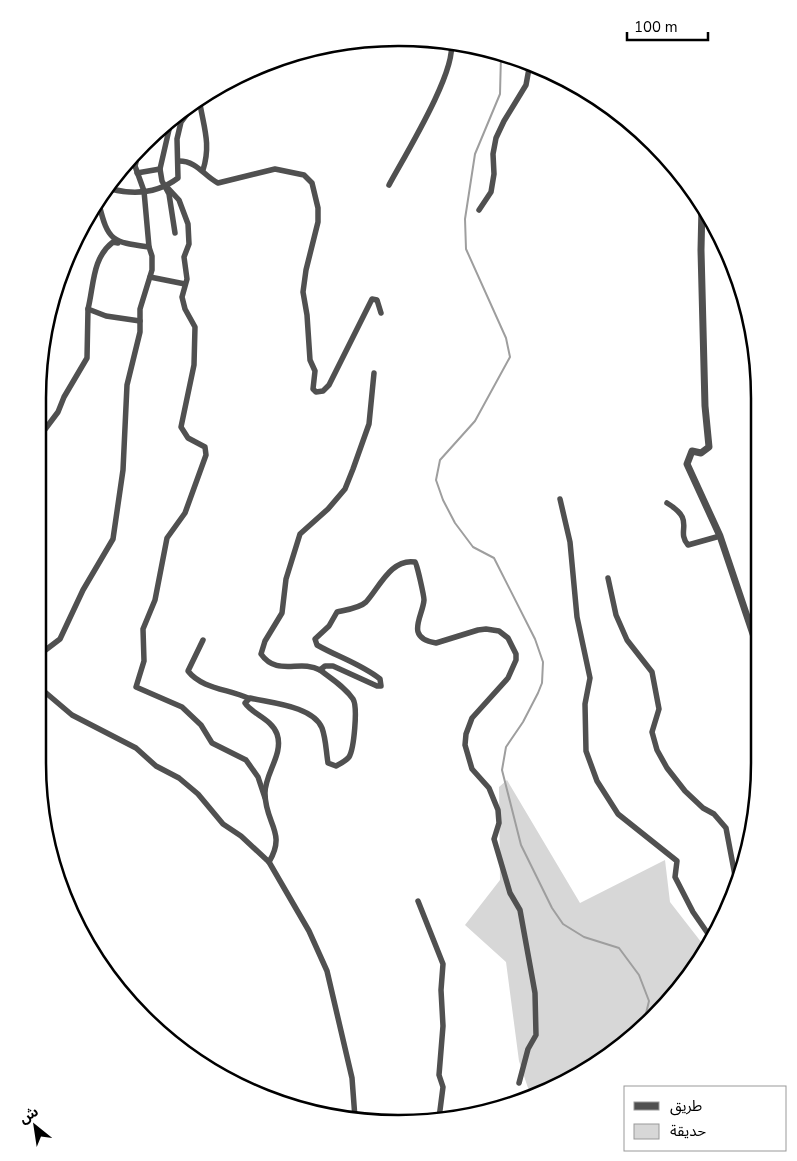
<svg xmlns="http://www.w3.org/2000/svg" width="797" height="1161" font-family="'Nunito Sans','Noto Sans Arabic',sans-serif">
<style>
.green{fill:#d7d7d7}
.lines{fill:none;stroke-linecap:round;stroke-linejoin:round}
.stream{stroke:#9e9e9e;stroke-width:2}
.minor{stroke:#505050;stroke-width:5.5}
.tertiary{stroke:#505050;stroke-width:7}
.rim{fill:none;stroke:#000;stroke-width:2.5}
</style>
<rect width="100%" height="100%" fill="#fff"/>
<path class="green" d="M 507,780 L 580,903 L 665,860 L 670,902 L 705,947 L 654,1018 L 579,1075 L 530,1094 L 519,1061 L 506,962 L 465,925 L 500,880 L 499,787 Z"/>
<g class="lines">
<path class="stream" d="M 501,54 L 500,94 L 475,154 L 465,219 L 466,249 L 506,338 L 510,357 L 475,421 L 440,460 L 436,480 L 443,500 L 455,523 L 473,547 L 494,558 L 535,639 L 543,662 L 542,683 L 538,693 L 523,722 L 506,747 L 502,770 L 521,845 L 552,908 L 563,924 L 584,937 L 619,948 L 639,975 L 649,1001 L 643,1026"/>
<g class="minor">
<path d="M 223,85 L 232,83 L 239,77"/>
<path d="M 200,104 C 204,128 211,145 203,170"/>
<path d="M 171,121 L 160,169 L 162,181 L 169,194 L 175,233"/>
<path d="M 139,149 L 135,166 L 144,191 L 149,247"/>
<path d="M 179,161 C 197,161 204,176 218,183 L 275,169 L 304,175 L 312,183 L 318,208 L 318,222 L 306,270 L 303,292 L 307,315 L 310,360 L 315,371 L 313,389 L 316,392 L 323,391 L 329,385 L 372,299 L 377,300 L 381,313"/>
<path d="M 137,173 L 160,169"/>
<path d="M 389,185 C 404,157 457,71 451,43"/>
<path d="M 166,186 L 179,200 L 188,224 L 189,244 L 184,257 L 187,279 L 182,297 L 185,309 L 195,327 L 194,365 L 181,427 L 188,438 L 205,447 L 206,455 L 185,513 L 167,538 L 155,600 L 143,629 L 144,661 L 136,687 L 182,707 L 201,725 L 212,743 L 246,760 L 258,777 L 265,798"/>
<path d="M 111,189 C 135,195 158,193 178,178 L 177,139 L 181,122 L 190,110 L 200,104 L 210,92"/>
<path d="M 479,210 L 491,192 L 494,174 L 493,154 L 496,138 L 504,121 L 526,85 L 530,63"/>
<path d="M 118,243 L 113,242 C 92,258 94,285 88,309 L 106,316 L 140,321"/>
<path d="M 150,277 L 185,284"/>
<path d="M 374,373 L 369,424 L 353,469 L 345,489 L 328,509 L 300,534 L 286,579 L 282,613 L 265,641 L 261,654 C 277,677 300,659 320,670 L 325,666 L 333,666 L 377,686 L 381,686 L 380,679 C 361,664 338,657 317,645 L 315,639 L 329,626 L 337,612 C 346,610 360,608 366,602 C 379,588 391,558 415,562 C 417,564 424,596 424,600 C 423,616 404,638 436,643 L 478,630 L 486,629 L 499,631 L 508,638 L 516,654 L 516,660 L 508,678 L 472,718 L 466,734 L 465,745 L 472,769 L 489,788 L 498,810 L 499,823 L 494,839 L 510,893 L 520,910 L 535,993 L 536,1035 L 528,1049 L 519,1083"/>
<path d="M 43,432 L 58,412 L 64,397 L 87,358 L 88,309"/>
<path d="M 560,499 L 570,542 L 577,617 L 590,678 L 585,704 L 586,751 L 597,781 L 618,814 L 677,861 L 675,877 L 693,912 L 711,938"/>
<path d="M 667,503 C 697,521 675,530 688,545 L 720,536"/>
<path d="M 608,578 L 616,615 L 627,640 L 652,672 L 659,709 L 652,732 L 657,750 L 667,768 L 685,791 L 703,808 L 714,814 L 726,828 L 736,881"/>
<path d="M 203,640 L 188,671 C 202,689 229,689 248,698"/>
<path d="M 39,655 L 60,639 L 83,590 L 113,539 L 123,470 L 127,385 L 140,332 L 140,309 L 152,270 L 152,256 L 149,247 C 113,242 108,242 99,204"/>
<path d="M 39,687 L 72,715 L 136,748 L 156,766 L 179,778 L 198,794 L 223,824 L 241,836 L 269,862 L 309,931 L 327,971 L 352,1078 L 355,1118"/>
<path d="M 269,862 C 287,832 265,824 265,793 C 265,773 284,754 277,734 C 272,719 252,714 245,703 L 250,698 C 271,703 313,706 322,728 C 326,739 326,751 328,763 L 336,766 C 340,764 346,761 349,757 C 354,749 358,707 353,699 C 345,687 332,679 320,670"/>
<path d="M 418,901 L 443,964 L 441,990 L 443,1026 L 439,1075 L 443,1087 L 439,1118"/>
</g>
<path class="tertiary" d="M 702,205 L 701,250 L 705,406 L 709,447 L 701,453 L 692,451 L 687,464 L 720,536 L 756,643"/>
</g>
<path d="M0 0H797V1161H0ZM398 46H399A352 352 0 0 1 751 398V763A352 352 0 0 1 399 1115H398A352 352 0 0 1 46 763V398A352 352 0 0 1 398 46Z" fill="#fff" fill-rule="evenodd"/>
<path class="rim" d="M398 46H399A352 352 0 0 1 751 398V763A352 352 0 0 1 399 1115H398A352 352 0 0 1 46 763V398A352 352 0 0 1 398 46Z"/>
<rect x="624" y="1086" width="162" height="65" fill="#ffffff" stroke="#999999"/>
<rect x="634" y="1102" width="25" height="8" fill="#505050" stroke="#999999"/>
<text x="670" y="1111" font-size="15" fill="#000000">طريق</text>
<rect x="634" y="1124" width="25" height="15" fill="#d7d7d7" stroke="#999999"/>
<text x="670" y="1136" font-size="15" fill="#000000">حديقة</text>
<g transform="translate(35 1126) rotate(330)" stroke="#ffffff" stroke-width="4" paint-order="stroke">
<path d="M0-4L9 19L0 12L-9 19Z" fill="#000000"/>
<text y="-8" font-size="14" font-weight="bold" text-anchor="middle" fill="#000000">ش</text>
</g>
<path d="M627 32v8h81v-8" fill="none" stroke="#000000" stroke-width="2.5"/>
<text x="634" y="32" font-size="15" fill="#000000" stroke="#ffffff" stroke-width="4" paint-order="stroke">100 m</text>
</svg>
